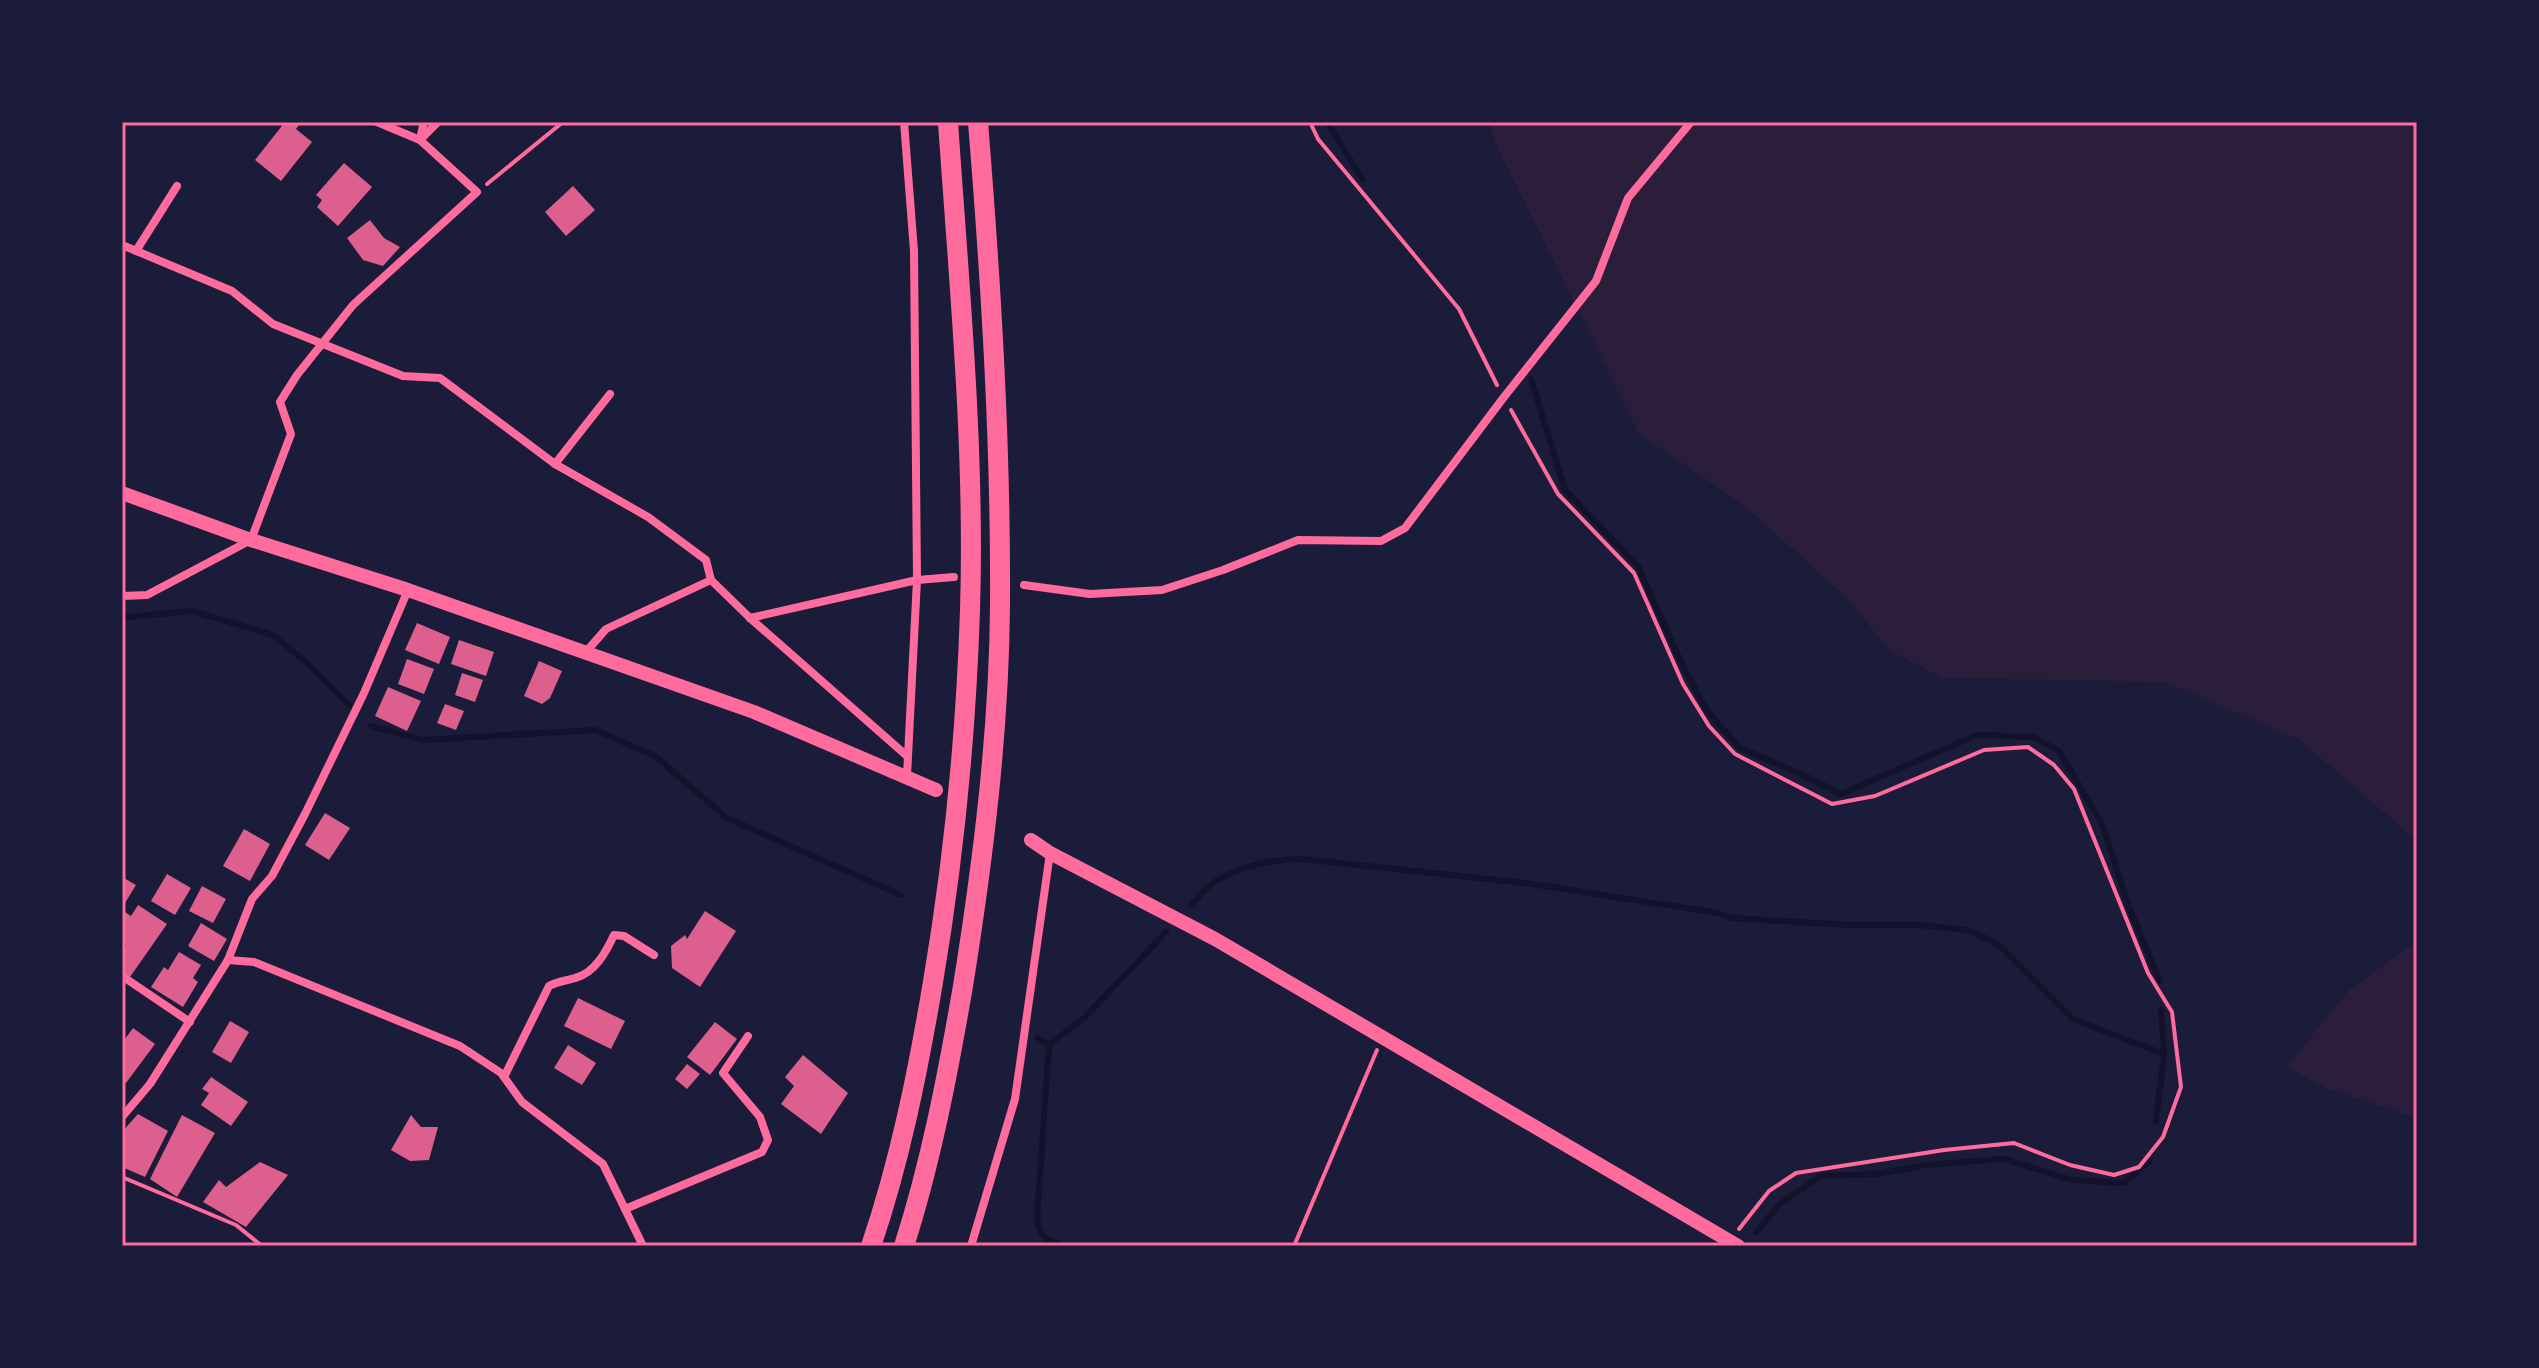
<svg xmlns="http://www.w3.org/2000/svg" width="2539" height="1368" font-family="Montserrat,sans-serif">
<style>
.green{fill:#2a1e3b}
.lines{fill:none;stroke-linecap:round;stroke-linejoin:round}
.stream{stroke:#12122b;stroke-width:6}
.building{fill:#dd5f8e}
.path{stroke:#ff6b9d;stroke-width:4}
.minor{stroke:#ff6b9d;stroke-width:8}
.tertiary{stroke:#ff6b9d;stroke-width:14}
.motorway{stroke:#ff6b9d;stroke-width:20}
.neatline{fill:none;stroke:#ff6b9d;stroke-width:3}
</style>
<rect width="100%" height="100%" fill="#1b1b3a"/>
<g class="green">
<path d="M 1489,122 L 2417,122 L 2417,841 L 2300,740 L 2165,682 L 1942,678 L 1889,650 L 1849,600 L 1745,506 L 1639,434 L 1497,147 Z"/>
<path d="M 2417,941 L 2417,1118 L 2326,1088 L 2287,1067 L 2348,991 Z"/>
</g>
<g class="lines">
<g class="stream">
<path d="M 1327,122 L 1363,180"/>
<path d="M 1531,379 L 1565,490 L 1638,566 L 1682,664 L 1707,711 L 1740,748 L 1801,774 L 1841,794 L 1977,735 L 2034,737 L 2059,751 L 2102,824 L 2129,907 L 2160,981"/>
<path d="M 122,615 L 127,617 L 192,611 L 273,635 L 306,662 L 349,705"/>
<path d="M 371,726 L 423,740 L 595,730 L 655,756 L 727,818 L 901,895"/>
<path d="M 1191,905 C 1198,898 1206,887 1214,882 C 1240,866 1273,859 1302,859 L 1525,883 L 1718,913 L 1732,918 L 1849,925 L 1919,925 L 1968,930 L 1998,944 L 2073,1019 L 2164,1054"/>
<path d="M 1038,1038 L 1049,1045"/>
<path d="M 2156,1122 L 2164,1054 L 2161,1010"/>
<path d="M 1756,1232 L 1781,1203 L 1821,1176 L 1877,1174 L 1925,1165 L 2004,1159 L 2072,1180 L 2124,1183 L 2150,1161"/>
<path d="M 1064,1246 C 1047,1240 1039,1238 1037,1218 L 1049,1045 L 1085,1017 L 1166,932"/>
</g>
</g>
<g class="building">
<path d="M 285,122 L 301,122 L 296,129 L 312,142 L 281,181 L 255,160 Z"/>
<path d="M 344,163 L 372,187 L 338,226 L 317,207 L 322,200 L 316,195 Z"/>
<path d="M 573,186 L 595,210 L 566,236 L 545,212 Z"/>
<path d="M 370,220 L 384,238 L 400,247 L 383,266 L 363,260 L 347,238 Z"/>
<path d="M 417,623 L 450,637 L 439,664 L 405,650 Z"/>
<path d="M 459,640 L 494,652 L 486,676 L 451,664 Z"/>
<path d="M 407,659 L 434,669 L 424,694 L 398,684 Z"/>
<path d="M 539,661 L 562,671 L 550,698 L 542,704 L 524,696 Z"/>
<path d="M 462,673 L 483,680 L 475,702 L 455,695 Z"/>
<path d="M 388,687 L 421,701 L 407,731 L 375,716 Z"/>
<path d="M 445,704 L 464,711 L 456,730 L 437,723 Z"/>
<path d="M 325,813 L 350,828 L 329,860 L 305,845 Z"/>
<path d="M 244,829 L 270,844 L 250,881 L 223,866 Z"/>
<path d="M 167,874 L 191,888 L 175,915 L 151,901 Z"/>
<path d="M 122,877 L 136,885 L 122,908 Z"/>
<path d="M 202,886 L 226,899 L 213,923 L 189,911 Z"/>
<path d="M 138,905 L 167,924 L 130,977 L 122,972 L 122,951 L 126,945 L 122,943 L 122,917 L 125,912 L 131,916 Z"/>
<path d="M 705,911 L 736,931 L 700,987 L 672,968 L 671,946 L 685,935 L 687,939 Z"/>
<path d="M 201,923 L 227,939 L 214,961 L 188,946 Z"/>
<path d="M 179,952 L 201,965 L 193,978 L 198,982 L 183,1007 L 151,987 L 164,967 L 168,970 Z"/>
<path d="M 578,998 L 625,1021 L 611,1049 L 564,1026 Z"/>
<path d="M 230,1021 L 249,1032 L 231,1063 L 212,1052 Z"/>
<path d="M 715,1022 L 737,1039 L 710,1075 L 687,1057 Z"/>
<path d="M 133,1028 L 155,1044 L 126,1083 L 122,1080 L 122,1043 Z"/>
<path d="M 568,1045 L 596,1063 L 582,1085 L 554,1068 Z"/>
<path d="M 803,1055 L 848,1093 L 821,1134 L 781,1104 L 794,1086 L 785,1077 Z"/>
<path d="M 687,1064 L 700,1074 L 687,1089 L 675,1079 Z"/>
<path d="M 211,1077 L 248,1102 L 231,1126 L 201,1105 L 209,1093 L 202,1089 Z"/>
<path d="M 138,1114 L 168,1131 L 145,1177 L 122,1167 L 122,1132 Z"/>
<path d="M 182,1115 L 215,1133 L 177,1197 L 150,1179 Z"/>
<path d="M 411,1115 L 421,1127 L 438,1127 L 429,1160 L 410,1161 L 391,1150 Z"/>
<path d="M 260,1162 L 288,1175 L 246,1227 L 203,1202 L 219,1180 L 226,1187 Z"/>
</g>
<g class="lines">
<g class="path">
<path d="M 1310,122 L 1318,139 L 1459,309 L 1497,385"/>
<path d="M 487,184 L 563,122"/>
<path d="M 1511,410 L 1558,494 L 1634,573 L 1683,684 L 1709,726 L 1735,754 L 1832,804 L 1875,796 L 1984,750 L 2028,747 L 2054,765 L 2074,789 L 2148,973 L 2172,1012 L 2181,1087 L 2163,1137 L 2139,1167 L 2114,1175 L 2070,1165 L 2014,1143 L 1944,1150 L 1796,1173 L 1769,1191 L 1739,1229"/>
<path d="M 122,1177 L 236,1225 L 262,1246"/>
<path d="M 1294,1246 L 1377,1050"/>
</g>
<g class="minor">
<path d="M 904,122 L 914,251 L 917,580 L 907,776"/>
<path d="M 420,139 L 424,122"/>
<path d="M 420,140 L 438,122"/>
<path d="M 122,245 L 232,291 L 273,324 L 403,376 L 440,378 L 555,464 L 648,517 L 706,560 L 711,580"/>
<path d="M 136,251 L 177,186"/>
<path d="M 555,464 L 610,394"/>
<path d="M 1024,585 L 1090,594 L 1162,590 L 1223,570 L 1298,540 L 1381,541 L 1405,528 L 1504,397 L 1596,281 L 1628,198 L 1691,122"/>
<path d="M 122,596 L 147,595 L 251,540 L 291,434 L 280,402 L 297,375 L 353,305 L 477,192 L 420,140 L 377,122"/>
<path d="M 750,618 L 917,580 L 954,577"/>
<path d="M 585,653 L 606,629 L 711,580 L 750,618 L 907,756"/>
<path d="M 228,960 L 254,962 L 460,1046 L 501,1073 L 522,1102 L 603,1164 L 643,1246"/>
<path d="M 122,976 L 190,1022"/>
<path d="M 504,1077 L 549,986 C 558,981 566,981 575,978 C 595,973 606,952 614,935 L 624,936 L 654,955"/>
<path d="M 122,1117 L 150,1084 L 228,960 L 252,899 L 272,876 L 305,814 L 364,693 L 408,590"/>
<path d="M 625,1209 L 762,1152 L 768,1140 L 760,1117 L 723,1073 L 748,1036"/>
<path d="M 971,1246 L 1015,1099 L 1050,853"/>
</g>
<g class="tertiary">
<path d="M 122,493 L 251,540 L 408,590 L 754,712 L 936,790"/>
<path d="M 1031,840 L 1050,853 L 1215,939 L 1738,1246"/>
</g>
<g class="motorway">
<path d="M 871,1246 C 900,1161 918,1071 933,982 C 954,858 966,735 970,610 C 975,448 959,284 948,122"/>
<path d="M 904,1246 C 931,1162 948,1073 963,986 C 983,861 999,733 1000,606 C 1001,444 991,283 978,122"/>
</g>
</g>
<rect width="2539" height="1368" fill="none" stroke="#1b1b3a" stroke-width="248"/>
<rect x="124" y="124" width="2291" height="1120" class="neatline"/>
</svg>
